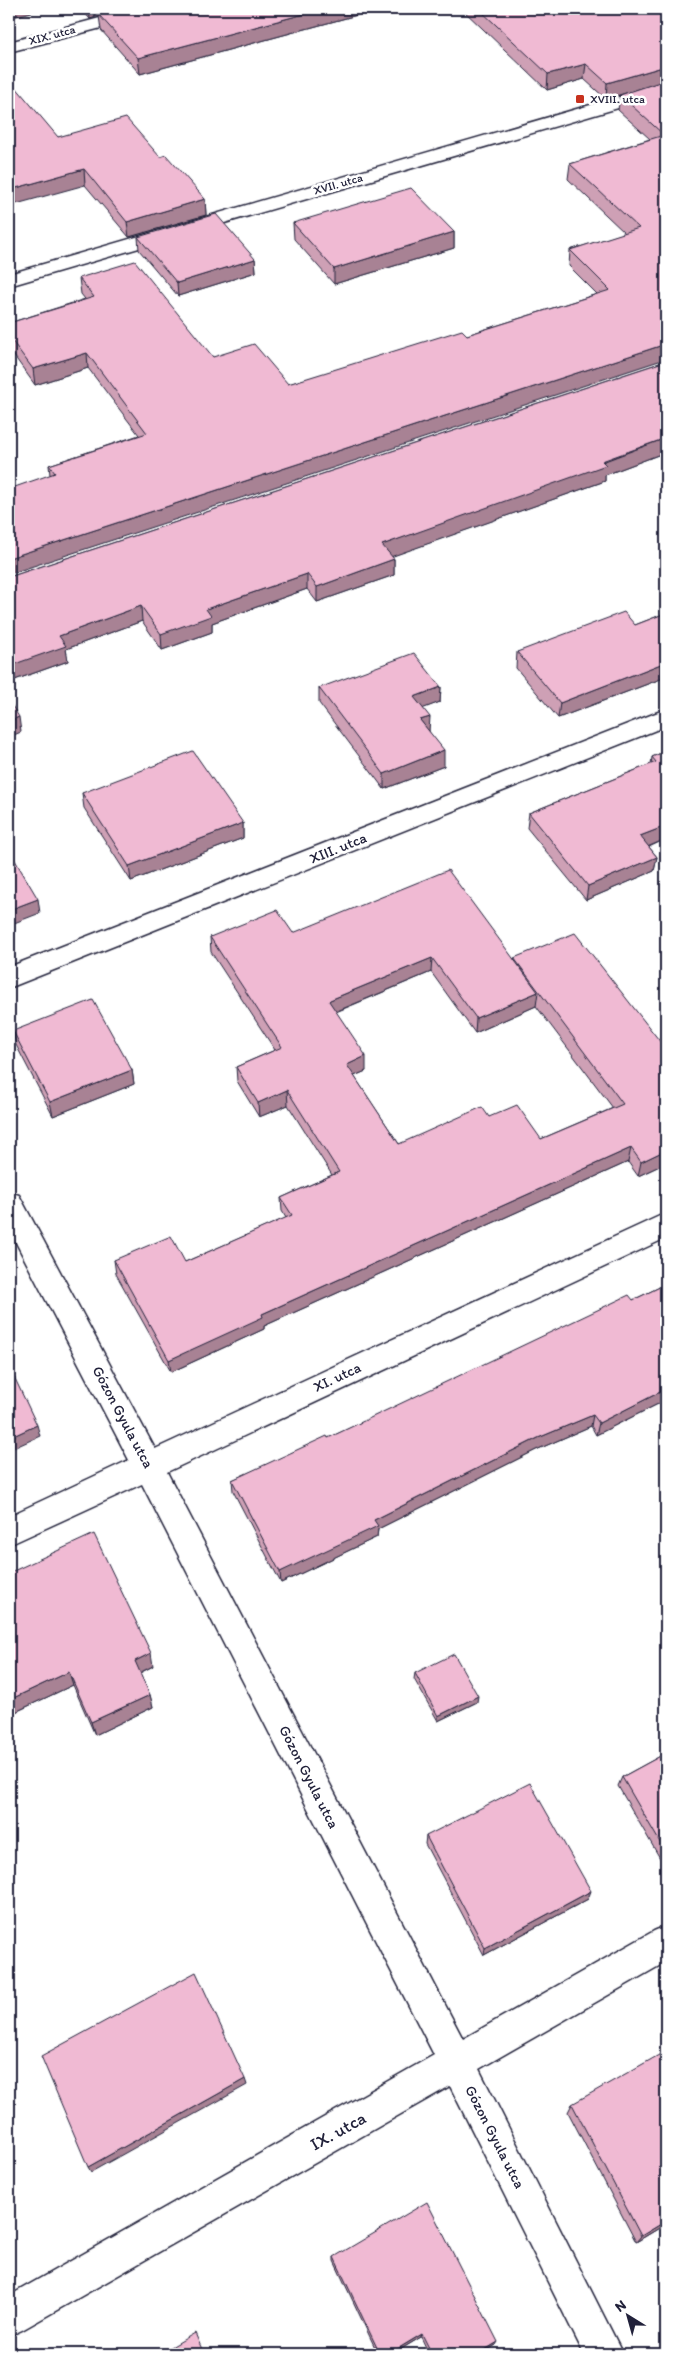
<svg xmlns="http://www.w3.org/2000/svg" width="675" height="2363" font-family="Itim,sans-serif">
<style>
.lines{fill:none;stroke-linecap:round;stroke-linejoin:round}
.minor-casing{stroke:#22223b;stroke-width:3}
.minor{fill:#fff;fill-rule:evenodd}
.wall{fill:#cea0b5;stroke:#22223b;fill-rule:evenodd}
.shaded-wall{fill:#a88294;stroke:#22223b}
.building{fill:#f0bad3;stroke:#22223b}
.poi-dot{fill:#c8321e;stroke:#fff;stroke-width:2}
.labels{text-anchor:middle;dominant-baseline:central;stroke-width:5;stroke-linejoin:round;paint-order:stroke}
.far-street-label{font-size:12px;fill:#22223b;stroke:#fff}
.far-poi-label{font-size:12px;fill:#22223b;stroke:#fff;text-anchor:start}
.street-label{font-size:15px;fill:#22223b;stroke:#fff}
.near-street-label{font-size:18px;fill:#22223b;stroke:#fff}
</style>
<rect width="100%" height="100%" fill="#fff"/>
<filter id="ink" filterUnits="userSpaceOnUse"><feTurbulence type="fractalNoise" baseFrequency=".02" numOctaves="2"/><feDisplacementMap in="SourceGraphic" scale="10" xChannelSelector="R" yChannelSelector="G"/><feConvolveMatrix kernelMatrix="1 2 1 2 8 2 1 2 1" color-interpolation-filters="sRGB"/></filter>
<g filter="url(#ink)">
<g class="lines">
<g class="minor-casing">
<g id="minor">
<path d="M 134,9 L 162,9 L 159,13 L 9,52 L 9,42 Z"/>
<path d="M 666,83 L 666,94 L 9,286 L 9,274 Z"/>
<path d="M 666,709 L 666,726 L 9,988 L 9,967 Z"/>
<path d="M 9,1192 L 19,1195 L 155,1449 L 666,1213 L 666,1238 L 167,1472 L 463,2039 L 654,1931 L 666,1926 L 666,1962 L 479,2069 L 623,2354 L 584,2354 L 450,2086 L 22,2330 L 9,2336 L 9,2296 L 434,2055 L 142,1484 L 9,1545 L 9,1516 L 129,1460 L 9,1229 Z"/>
</g>
</g>
<use href="#minor" class="minor"/>
</g>
<g class="wall">
<path d="M 81,9 L 379,9 L 140,74 L 101,30 L 99,16 L 90,19 Z"/>
<path d="M 462,9 L 633,9 L 635,11 L 666,9 L 666,360 L 665,359 L 50,475 L 49,465 L 139,435 L 88,368 L 35,385 L 9,349 L 9,323 L 85,299 L 81,294 L 79,278 L 213,357 L 288,384 L 467,335 L 597,294 L 569,266 L 570,250 L 625,233 L 568,179 L 570,164 L 650,139 L 618,110 L 620,95 L 624,93 L 606,99 L 584,79 L 547,90 Z"/>
<path d="M 58,137 L 160,157 L 205,199 L 206,215 L 129,237 L 85,185 Z"/>
<path d="M 293,223 L 454,232 L 454,248 L 334,284 L 294,239 Z"/>
<path d="M 138,237 L 255,259 L 256,272 L 178,296 L 139,250 Z"/>
<path d="M 666,361 L 666,452 L 605,475 L 605,481 L 392,556 L 394,559 L 394,575 L 317,602 L 307,589 L 212,623 L 212,632 L 162,650 L 142,621 L 66,649 L 68,661 L 9,682 L 9,577 Z"/>
<path d="M 666,613 L 666,677 L 558,718 L 516,668 L 517,652 L 635,625 Z"/>
<path d="M 441,687 L 440,702 L 423,708 L 429,731 L 444,766 L 384,789 L 319,703 L 319,688 Z"/>
<path d="M 666,751 L 666,839 L 649,847 L 657,857 L 654,871 L 586,900 L 527,828 L 529,813 L 651,764 L 652,757 Z"/>
<path d="M 82,793 L 243,823 L 243,838 L 131,881 L 84,808 Z"/>
<path d="M 293,933 L 514,959 L 666,1049 L 666,1163 L 638,1176 L 628,1162 L 264,1326 L 264,1329 L 171,1372 L 116,1274 L 114,1260 L 185,1262 L 286,1218 L 282,1211 L 281,1198 L 332,1175 L 288,1105 L 259,1117 L 237,1081 L 236,1067 L 275,1050 L 211,952 L 210,937 ZM 431,972 L 475,1033 L 536,1006 L 613,1108 L 541,1139 L 489,1117 L 399,1144 L 354,1076 L 366,1071 L 336,1012 Z"/>
<path d="M 13,1031 L 132,1070 L 134,1084 L 53,1116 L 16,1045 Z"/>
<path d="M 666,1284 L 666,1400 L 596,1435 L 591,1426 L 536,1450 L 378,1529 L 377,1537 L 281,1583 L 233,1491 L 232,1480 L 328,1438 L 633,1300 Z"/>
<path d="M 9,1573 L 153,1666 L 140,1673 L 150,1695 L 153,1707 L 95,1735 L 73,1685 L 9,1715 Z"/>
<path d="M 415,1673 L 477,1702 L 438,1721 L 414,1679 Z"/>
<path d="M 666,1753 L 666,1857 L 661,1860 L 618,1786 L 622,1777 Z"/>
<path d="M 426,1836 L 588,1899 L 484,1955 L 425,1844 Z"/>
<path d="M 572,2104 L 666,2224 L 636,2242 L 568,2112 Z"/>
<path d="M 334,2257 L 496,2345 L 481,2354 L 429,2354 L 421,2337 L 393,2354 L 378,2354 L 334,2261 Z"/>
</g>
<g class="shaded-wall">
<path d="M 9,9 L 43,9 L 9,18 Z"/>
<path d="M 89,9 L 128,9 L 99,15 L 99,16 L 90,19 Z"/>
<path d="M 323,9 L 379,9 L 140,74 L 138,58 Z"/>
<path d="M 586,64 L 584,79 L 547,90 L 548,74 Z"/>
<path d="M 666,66 L 665,81 L 606,99 L 607,83 Z"/>
<path d="M 84,169 L 85,185 L 9,206 L 9,190 Z"/>
<path d="M 205,199 L 206,215 L 129,237 L 127,222 Z"/>
<path d="M 454,232 L 454,248 L 334,284 L 334,269 Z"/>
<path d="M 255,259 L 256,272 L 178,296 L 177,283 Z"/>
<path d="M 666,344 L 665,359 L 9,574 L 9,558 Z"/>
<path d="M 87,353 L 88,368 L 35,385 L 33,369 Z"/>
<path d="M 666,438 L 666,452 L 605,475 L 605,481 L 382,560 L 382,545 Z"/>
<path d="M 394,559 L 394,575 L 317,602 L 317,587 Z"/>
<path d="M 307,574 L 307,589 L 212,623 L 212,632 L 162,650 L 161,634 L 206,609 Z"/>
<path d="M 141,606 L 142,621 L 66,649 L 68,661 L 9,682 L 9,666 L 59,636 Z"/>
<path d="M 666,662 L 666,677 L 558,718 L 560,703 Z"/>
<path d="M 441,687 L 440,702 L 414,712 L 414,697 Z"/>
<path d="M 19,717 L 21,732 L 9,737 L 9,721 Z"/>
<path d="M 430,717 L 429,732 L 420,720 Z"/>
<path d="M 444,750 L 444,766 L 384,789 L 384,774 Z"/>
<path d="M 243,823 L 243,838 L 131,881 L 129,866 Z"/>
<path d="M 666,826 L 666,839 L 638,851 L 640,836 Z"/>
<path d="M 657,857 L 654,871 L 586,900 L 588,886 Z"/>
<path d="M 38,899 L 40,913 L 9,925 L 9,910 Z"/>
<path d="M 432,958 L 431,972 L 330,1014 L 329,1001 L 330,1000 Z"/>
<path d="M 538,992 L 536,1006 L 475,1033 L 476,1018 Z"/>
<path d="M 366,1056 L 366,1071 L 347,1079 L 347,1065 Z"/>
<path d="M 132,1070 L 134,1084 L 53,1116 L 50,1102 Z"/>
<path d="M 287,1090 L 288,1105 L 259,1117 L 258,1103 Z"/>
<path d="M 631,1148 L 628,1162 L 264,1326 L 264,1329 L 171,1372 L 169,1360 L 262,1314 Z"/>
<path d="M 666,1150 L 666,1163 L 638,1176 L 641,1162 Z"/>
<path d="M 666,1389 L 666,1400 L 596,1435 L 599,1423 Z"/>
<path d="M 593,1415 L 591,1426 L 536,1450 L 378,1529 L 377,1537 L 281,1583 L 280,1572 L 374,1520 L 538,1438 Z"/>
<path d="M 37,1425 L 40,1436 L 9,1450 L 9,1438 Z"/>
<path d="M 151,1653 L 153,1666 L 137,1674 L 135,1661 Z"/>
<path d="M 69,1672 L 73,1685 L 9,1715 L 9,1700 Z"/>
<path d="M 150,1695 L 153,1707 L 95,1735 L 91,1722 Z"/>
<path d="M 478,1696 L 477,1702 L 438,1721 L 438,1716 Z"/>
<path d="M 666,1850 L 666,1857 L 661,1860 L 665,1851 Z"/>
<path d="M 591,1891 L 588,1899 L 484,1955 L 485,1948 Z"/>
<path d="M 245,2079 L 247,2085 L 91,2172 L 88,2167 Z"/>
<path d="M 666,2221 L 666,2224 L 636,2242 L 641,2236 Z"/>
<path d="M 422,2334 L 421,2337 L 393,2354 L 389,2354 Z"/>
<path d="M 498,2342 L 496,2345 L 481,2354 L 478,2354 Z"/>
</g>
<g class="building">
<path d="M 123,9 L 323,9 L 138,58 L 99,15 Z"/>
<path d="M 479,9 L 633,9 L 635,11 L 642,9 L 666,9 L 666,66 L 607,83 L 586,64 L 548,74 Z"/>
<path d="M 9,79 L 58,137 L 126,118 L 160,157 L 166,155 L 205,199 L 127,222 L 84,169 L 9,190 Z"/>
<path d="M 666,80 L 666,344 L 9,558 L 9,489 L 55,473 L 49,465 L 147,433 L 87,353 L 33,369 L 9,337 L 9,323 L 94,297 L 79,278 L 135,261 L 213,357 L 254,344 L 288,384 L 462,330 L 467,335 L 610,290 L 570,250 L 639,228 L 570,164 L 664,135 L 620,95 Z"/>
<path d="M 411,188 L 454,232 L 334,269 L 293,223 Z"/>
<path d="M 216,214 L 255,259 L 177,283 L 138,237 Z"/>
<path d="M 666,361 L 666,438 L 602,461 L 606,465 L 382,545 L 394,559 L 317,587 L 307,574 L 206,609 L 211,616 L 161,634 L 141,606 L 59,636 L 66,646 L 9,666 L 9,577 Z"/>
<path d="M 624,612 L 635,625 L 666,613 L 666,662 L 560,703 L 517,652 Z"/>
<path d="M 414,653 L 441,687 L 414,697 L 430,717 L 420,720 L 444,750 L 384,774 L 319,688 Z"/>
<path d="M 9,701 L 19,717 L 9,721 Z"/>
<path d="M 193,751 L 243,823 L 129,866 L 82,793 Z"/>
<path d="M 666,751 L 666,826 L 640,836 L 657,857 L 588,886 L 529,813 L 656,762 L 652,757 Z"/>
<path d="M 9,850 L 38,899 L 9,910 Z"/>
<path d="M 448,870 L 538,992 L 476,1018 L 432,958 L 330,1000 L 329,1001 L 366,1056 L 347,1065 L 399,1144 L 482,1107 L 489,1117 L 517,1105 L 541,1139 L 623,1104 L 514,958 L 575,933 L 666,1049 L 666,1150 L 641,1162 L 631,1148 L 262,1314 L 263,1317 L 169,1360 L 114,1260 L 171,1236 L 185,1262 L 292,1215 L 281,1198 L 339,1172 L 287,1090 L 258,1103 L 236,1067 L 282,1047 L 210,937 L 277,910 L 293,933 Z"/>
<path d="M 93,1000 L 132,1070 L 50,1102 L 13,1031 Z"/>
<path d="M 666,1284 L 666,1389 L 599,1423 L 593,1415 L 538,1438 L 374,1520 L 378,1526 L 280,1572 L 232,1480 L 327,1436 L 328,1438 L 629,1295 L 633,1300 Z"/>
<path d="M 9,1366 L 37,1425 L 9,1438 Z"/>
<path d="M 94,1534 L 151,1653 L 135,1661 L 150,1695 L 91,1722 L 69,1672 L 9,1700 L 9,1573 Z"/>
<path d="M 454,1654 L 478,1696 L 438,1716 L 415,1673 Z"/>
<path d="M 666,1753 L 666,1850 L 665,1851 L 622,1777 Z"/>
<path d="M 530,1783 L 591,1891 L 485,1948 L 426,1836 Z"/>
<path d="M 196,1972 L 245,2079 L 88,2167 L 41,2056 Z"/>
<path d="M 666,2051 L 666,2221 L 641,2236 L 572,2104 Z"/>
<path d="M 427,2202 L 498,2342 L 478,2354 L 432,2354 L 422,2334 L 389,2354 L 380,2354 L 334,2257 Z"/>
<path d="M 195,2333 L 204,2354 L 159,2354 Z"/>
<path d="M 245,2349 L 248,2354 L 237,2354 Z"/>
</g>
</g>
<rect class="poi-dot" x="575" y="94" width="10" height="10" rx="2.5"/>
<g class="labels">
<g class="far-street-label">
<text transform="translate(52 35) rotate(-15)">XIX. utca</text>
<text transform="translate(338 184) rotate(-16)">XVII. utca</text>
</g>
<g class="far-poi-label">
<text x="590" y="99">XVIII. utca</text>
</g>
<g class="street-label">
<text transform="translate(338 848) rotate(-22)">XIII. utca</text>
<text transform="translate(337 1377) rotate(-25)">XI. utca</text>
<text transform="translate(123 1417) rotate(62)">Gózon Gyula utca</text>
<text transform="translate(309 1777) rotate(63)">Gózon Gyula utca</text>
<text transform="translate(495 2137) rotate(63)">Gózon Gyula utca</text>
</g>
<g class="near-street-label">
<text transform="translate(338 2131) rotate(-29)">IX. utca</text>
</g>
</g>
<rect width="675" height="2363" fill="none" stroke="#fff" stroke-width="30"/>
<rect x="15" y="15" width="645" height="2333" fill="none" stroke="#22223b" stroke-width="2" filter="url(#ink)"/>
<g transform="translate(628 2316) rotate(323)" stroke="#ffffff" stroke-width="4" paint-order="stroke">
<path d="M0-4L9 19L0 12L-9 19Z" fill="#22223b"/>
<text y="-8" font-size="14" font-weight="bold" text-anchor="middle" fill="#22223b">N</text>
</g>
</svg>
